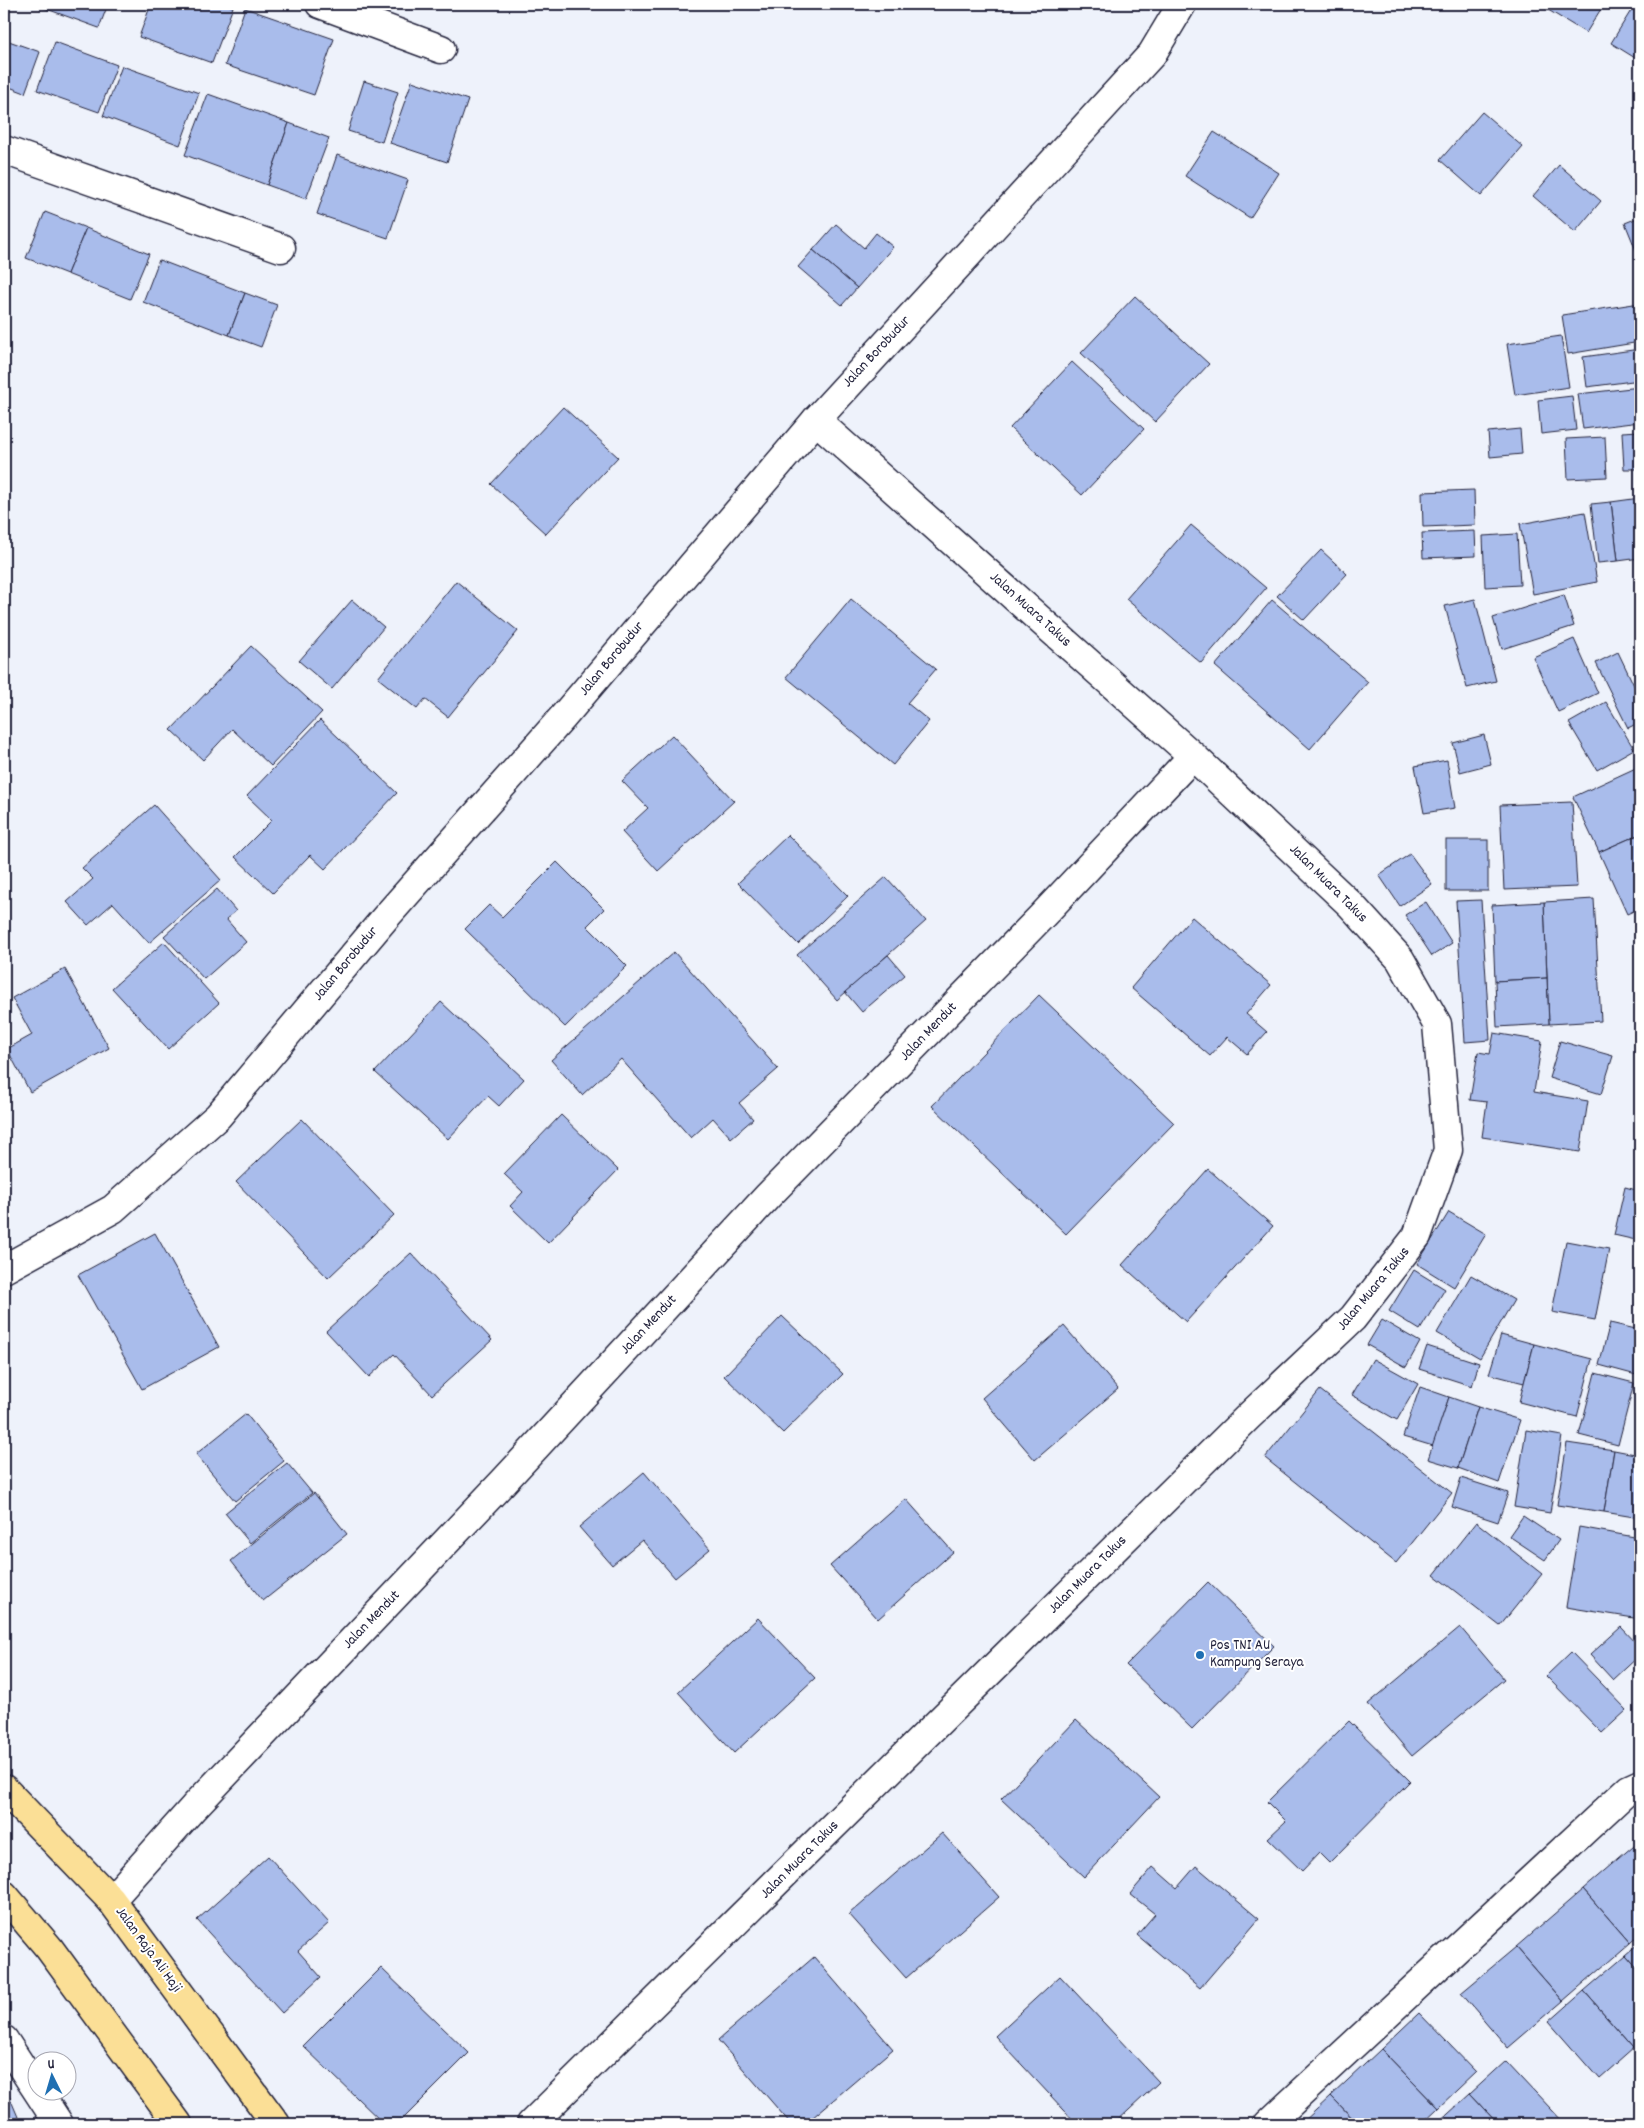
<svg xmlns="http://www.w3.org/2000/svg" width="1644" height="2128" font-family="Dekko,sans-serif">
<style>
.building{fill:#a9bceb;stroke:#22223b}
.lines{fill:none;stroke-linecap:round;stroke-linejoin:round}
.minor-casing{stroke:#22223b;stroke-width:31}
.major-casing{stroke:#22223b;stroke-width:31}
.minor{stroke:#fff;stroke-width:28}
.major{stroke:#fbdf96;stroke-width:28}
.poi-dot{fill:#1f6fb2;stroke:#fff;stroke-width:2}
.labels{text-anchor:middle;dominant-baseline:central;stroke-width:4;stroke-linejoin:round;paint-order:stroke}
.street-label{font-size:15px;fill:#22223b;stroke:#fff}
.poi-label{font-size:15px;fill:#22223b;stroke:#fff;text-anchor:start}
</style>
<rect width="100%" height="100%" fill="#eef2fb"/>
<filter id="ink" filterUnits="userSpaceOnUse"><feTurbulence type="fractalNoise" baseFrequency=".02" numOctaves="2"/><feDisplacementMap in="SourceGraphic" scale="10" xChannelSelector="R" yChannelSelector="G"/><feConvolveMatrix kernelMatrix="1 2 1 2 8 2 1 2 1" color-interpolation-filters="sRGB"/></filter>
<g filter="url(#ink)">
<g class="building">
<path d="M 33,4 L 108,4 L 99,28 Z"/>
<path d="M 151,4 L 225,4 L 233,7 L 212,63 L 139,37 Z"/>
<path d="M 1541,4 L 1604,4 L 1586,33 L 1540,5 Z"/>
<path d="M 1635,4 L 1640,4 L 1640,61 L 1611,43 Z"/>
<path d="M 245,8 L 334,39 L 314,95 L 225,65 Z"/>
<path d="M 6,40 L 40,52 L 25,93 L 4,85 L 4,48 Z"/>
<path d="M 55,42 L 117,65 L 99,112 L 37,90 Z"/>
<path d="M 122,66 L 199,93 L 180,145 L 103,116 Z"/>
<path d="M 364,81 L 398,92 L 382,142 L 348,131 Z"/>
<path d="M 412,81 L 468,100 L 447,162 L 390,143 Z"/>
<path d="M 208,94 L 289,123 L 267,185 L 185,155 Z"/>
<path d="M 1482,112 L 1523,147 L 1481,196 L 1440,160 Z"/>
<path d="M 289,123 L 329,138 L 306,199 L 267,185 Z"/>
<path d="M 1214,132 L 1279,173 L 1250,218 L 1185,176 Z"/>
<path d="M 337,155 L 408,180 L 388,238 L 317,214 Z"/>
<path d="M 1559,165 L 1601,201 L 1575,232 L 1533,196 Z"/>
<path d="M 45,212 L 86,228 L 67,274 L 26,258 Z"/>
<path d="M 1640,217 L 1640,260 L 1625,223 Z"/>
<path d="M 836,224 L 864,248 L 876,233 L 893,247 L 857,288 L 813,250 Z"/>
<path d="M 86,228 L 149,254 L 130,299 L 67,274 Z"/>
<path d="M 813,250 L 857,288 L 842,305 L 798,267 Z"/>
<path d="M 159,260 L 245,293 L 229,335 L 143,302 Z"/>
<path d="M 245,293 L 277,305 L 261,347 L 229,335 Z"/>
<path d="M 1135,296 L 1209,364 L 1155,422 L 1081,353 Z"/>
<path d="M 1640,303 L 1640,342 L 1568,354 L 1562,315 Z"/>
<path d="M 1561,336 L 1569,387 L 1515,395 L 1507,344 Z"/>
<path d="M 1640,349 L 1640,380 L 1587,387 L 1583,357 Z"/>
<path d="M 1072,362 L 1144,429 L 1082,495 L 1010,428 Z"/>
<path d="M 1640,387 L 1640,422 L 1583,429 L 1578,394 Z"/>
<path d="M 1572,396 L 1576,430 L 1541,434 L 1538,400 Z"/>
<path d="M 563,407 L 618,457 L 546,534 L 491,484 Z"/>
<path d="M 1520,429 L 1522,454 L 1490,457 L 1488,432 Z"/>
<path d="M 1640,431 L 1640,469 L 1624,469 L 1622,432 Z"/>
<path d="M 1605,437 L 1607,477 L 1568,479 L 1566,439 Z"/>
<path d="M 1474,490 L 1475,525 L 1423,527 L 1422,492 Z"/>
<path d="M 1640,498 L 1640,558 L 1618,561 L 1611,502 Z"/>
<path d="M 1611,502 L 1618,561 L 1598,563 L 1591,504 Z"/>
<path d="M 1585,512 L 1597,582 L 1533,594 L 1520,524 Z"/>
<path d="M 1191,525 L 1266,588 L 1201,663 L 1126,599 Z"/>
<path d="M 1475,531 L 1476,556 L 1423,558 L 1422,533 Z"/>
<path d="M 1517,534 L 1520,585 L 1485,587 L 1483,536 Z"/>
<path d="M 1321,550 L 1347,574 L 1304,620 L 1277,596 Z"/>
<path d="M 456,581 L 518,631 L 448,717 L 425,699 L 417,709 L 378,678 Z"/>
<path d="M 1564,595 L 1574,626 L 1502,649 L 1493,618 Z"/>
<path d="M 851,599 L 936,669 L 907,703 L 929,721 L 893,765 L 786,677 Z"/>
<path d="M 1475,599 L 1496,681 L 1467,688 L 1445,606 Z"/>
<path d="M 352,600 L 384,627 L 332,689 L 299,661 Z"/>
<path d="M 1272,600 L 1368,682 L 1310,749 L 1215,666 Z"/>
<path d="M 1574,639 L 1598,693 L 1558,712 L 1533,657 Z"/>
<path d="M 251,646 L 322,712 L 271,766 L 232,729 L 203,760 L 171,730 Z"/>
<path d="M 1618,652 L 1640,698 L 1640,722 L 1628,728 L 1596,663 Z"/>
<path d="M 1606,702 L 1634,749 L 1597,770 L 1569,723 Z"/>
<path d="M 320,720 L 397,793 L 325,869 L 310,855 L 273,893 L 235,857 L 272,820 L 247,796 Z"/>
<path d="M 672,735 L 734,801 L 658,871 L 622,832 L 648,808 L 622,781 Z"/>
<path d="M 1484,735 L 1491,764 L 1460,772 L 1453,743 Z"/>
<path d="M 1447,760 L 1455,808 L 1424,813 L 1415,766 Z"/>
<path d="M 1640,766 L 1640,834 L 1599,852 L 1573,797 Z"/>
<path d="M 1572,802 L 1577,887 L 1504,890 L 1500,805 Z"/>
<path d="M 154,805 L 221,880 L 149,943 L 113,903 L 88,925 L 67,902 L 93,879 L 82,868 Z"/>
<path d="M 1640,834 L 1640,908 L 1627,914 L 1599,852 Z"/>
<path d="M 788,835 L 848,896 L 798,944 L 738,883 Z"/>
<rect x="1446" y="840" width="42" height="51"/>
<path d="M 1410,854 L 1432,884 L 1400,906 L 1379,875 Z"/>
<path d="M 557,862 L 604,909 L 587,926 L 627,966 L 565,1027 L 465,929 L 489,905 L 502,917 Z"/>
<path d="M 886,877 L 926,921 L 837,1000 L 797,955 Z"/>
<path d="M 217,889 L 236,911 L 226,919 L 246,942 L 204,979 L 164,936 Z"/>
<path d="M 1594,899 L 1601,1021 L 1549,1024 L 1544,902 Z"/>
<path d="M 1481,900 L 1490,1040 L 1465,1042 L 1456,901 Z"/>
<path d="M 1426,902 L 1452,943 L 1432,956 L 1405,915 Z"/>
<path d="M 1544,902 L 1547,978 L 1495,981 L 1492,905 Z"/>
<path d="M 1192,917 L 1271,985 L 1246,1014 L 1267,1032 L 1247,1054 L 1227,1037 L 1210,1056 L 1131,988 Z"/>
<path d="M 164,942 L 219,1003 L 168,1049 L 112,988 Z"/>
<path d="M 674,952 L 778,1069 L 739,1103 L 753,1119 L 731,1138 L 713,1118 L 691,1138 L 621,1059 L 582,1095 L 551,1060 Z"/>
<path d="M 888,955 L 905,975 L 862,1012 L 845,992 Z"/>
<path d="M 65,969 L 109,1048 L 30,1092 L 7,1049 L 32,1035 L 12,998 Z"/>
<path d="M 1547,978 L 1549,1024 L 1497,1027 L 1495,981 Z"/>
<path d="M 1039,995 L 1174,1123 L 1066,1234 L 932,1106 Z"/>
<path d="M 441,1002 L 524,1079 L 499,1106 L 488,1096 L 448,1139 L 375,1072 Z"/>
<path d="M 1494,1033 L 1542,1041 L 1534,1092 L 1588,1101 L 1580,1152 L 1482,1137 L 1487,1102 L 1470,1100 L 1478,1052 L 1490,1054 Z"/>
<path d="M 1560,1041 L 1613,1056 L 1601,1094 L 1549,1078 Z"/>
<path d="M 561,1115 L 618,1170 L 548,1243 L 510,1206 L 523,1192 L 504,1174 Z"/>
<path d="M 302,1119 L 394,1215 L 328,1278 L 236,1182 Z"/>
<path d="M 1208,1169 L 1273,1226 L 1186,1322 L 1122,1265 Z"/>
<path d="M 1625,1187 L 1640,1191 L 1640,1241 L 1614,1235 Z"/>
<path d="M 1449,1212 L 1486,1234 L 1454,1287 L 1417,1264 Z"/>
<path d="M 155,1233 L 219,1347 L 142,1389 L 78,1275 Z"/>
<path d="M 1566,1241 L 1609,1249 L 1595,1320 L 1552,1312 Z"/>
<path d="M 411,1253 L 492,1340 L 432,1395 L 394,1354 L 369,1377 L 326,1331 Z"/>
<path d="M 1414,1270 L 1445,1289 L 1420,1330 L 1389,1311 Z"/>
<path d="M 1471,1275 L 1514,1300 L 1480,1358 L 1437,1333 Z"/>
<path d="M 782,1316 L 843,1374 L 783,1433 L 724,1376 Z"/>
<path d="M 1382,1320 L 1420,1342 L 1406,1367 L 1367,1345 Z"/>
<path d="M 1610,1323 L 1640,1330 L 1640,1376 L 1599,1365 Z"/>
<path d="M 1064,1326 L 1118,1389 L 1035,1460 L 982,1398 Z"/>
<path d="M 1501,1335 L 1534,1344 L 1524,1383 L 1489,1374 Z"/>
<path d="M 1534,1344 L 1592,1359 L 1577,1417 L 1519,1402 Z"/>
<path d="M 1427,1346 L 1479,1363 L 1472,1386 L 1419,1369 Z"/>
<path d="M 1373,1359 L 1418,1384 L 1397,1420 L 1352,1395 Z"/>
<path d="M 1595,1373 L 1634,1383 L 1618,1445 L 1579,1435 Z"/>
<path d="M 1420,1387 L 1449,1397 L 1433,1446 L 1403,1437 Z"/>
<path d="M 1320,1390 L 1452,1493 L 1396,1563 L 1265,1458 Z"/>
<path d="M 1449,1397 L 1478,1407 L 1458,1468 L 1428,1459 Z"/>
<path d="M 1478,1407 L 1520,1420 L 1499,1483 L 1458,1468 Z"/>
<path d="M 246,1414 L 284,1461 L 235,1501 L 196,1454 Z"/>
<path d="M 1526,1430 L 1562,1436 L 1550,1513 L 1514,1507 Z"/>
<path d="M 1567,1443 L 1614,1450 L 1604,1512 L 1557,1505 Z"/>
<path d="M 1614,1450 L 1640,1455 L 1640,1518 L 1604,1512 Z"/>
<path d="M 287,1463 L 312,1493 L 250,1543 L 225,1513 Z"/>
<path d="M 644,1472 L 710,1549 L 675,1578 L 642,1540 L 612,1565 L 579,1527 Z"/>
<path d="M 1461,1478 L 1508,1493 L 1498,1522 L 1452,1507 Z"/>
<path d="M 314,1493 L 347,1534 L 263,1601 L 231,1561 Z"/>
<path d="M 906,1499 L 953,1552 L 878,1619 L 830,1566 Z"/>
<path d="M 1523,1516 L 1559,1540 L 1545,1560 L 1509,1536 Z"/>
<path d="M 1476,1522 L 1542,1574 L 1500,1626 L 1434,1575 Z"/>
<path d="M 1579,1527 L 1640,1538 L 1640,1619 L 1566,1607 Z"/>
<path d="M 1208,1582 L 1274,1646 L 1192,1729 L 1126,1665 Z"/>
<path d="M 758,1618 L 815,1678 L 734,1753 L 678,1692 Z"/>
<path d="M 1460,1627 L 1504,1679 L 1412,1756 L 1368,1704 Z"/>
<path d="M 1621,1627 L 1640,1647 L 1640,1655 L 1613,1680 L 1590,1655 Z"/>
<path d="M 1571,1652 L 1627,1710 L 1602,1733 L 1546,1676 Z"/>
<path d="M 1076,1720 L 1159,1797 L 1084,1877 L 1001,1799 Z"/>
<path d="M 1349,1721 L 1410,1781 L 1329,1863 L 1319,1853 L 1302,1871 L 1268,1838 L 1286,1821 L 1267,1802 Z"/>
<path d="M 942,1833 L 999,1897 L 906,1978 L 849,1914 Z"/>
<path d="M 1640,1840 L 1640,1934 L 1630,1943 L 1583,1889 Z"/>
<path d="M 268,1856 L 329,1923 L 298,1951 L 321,1977 L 282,2013 L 197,1920 Z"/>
<path d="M 1196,1866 L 1259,1919 L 1200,1988 L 1137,1935 L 1155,1914 L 1130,1894 L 1153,1867 L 1177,1888 Z"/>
<path d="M 1583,1889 L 1630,1943 L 1563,2001 L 1516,1947 Z"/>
<path d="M 1640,1943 L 1640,1971 L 1626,1955 Z"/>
<path d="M 1516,1947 L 1563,2001 L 1508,2048 L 1461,1993 Z"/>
<path d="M 1626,1955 L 1640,1971 L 1640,2043 L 1634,2048 L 1584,1991 Z"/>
<path d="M 814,1957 L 893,2049 L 805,2124 L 791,2124 L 718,2040 Z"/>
<path d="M 381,1968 L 469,2053 L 398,2124 L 384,2124 L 303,2046 Z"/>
<path d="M 1060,1976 L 1159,2082 L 1114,2124 L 1077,2124 L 995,2036 Z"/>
<path d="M 1584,1991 L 1634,2048 L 1599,2079 L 1549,2022 Z"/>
<path d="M 1419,2013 L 1476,2072 L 1438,2108 L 1381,2049 Z"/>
<path d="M 1381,2049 L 1438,2108 L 1421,2124 L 1358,2124 L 1331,2096 Z"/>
<path d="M 1506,2061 L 1565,2124 L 1498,2124 L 1470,2094 Z"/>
<path d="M 4,2084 L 21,2124 L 4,2124 Z"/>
<path d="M 1470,2094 L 1498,2124 L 1437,2124 Z"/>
<path d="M 1331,2096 L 1358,2124 L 1301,2124 Z"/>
</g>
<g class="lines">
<g class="minor-casing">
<g id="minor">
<path d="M 320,4 L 441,49"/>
<path d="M 4,150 L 281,248"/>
<path d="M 4,1269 L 113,1209 L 218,1116 L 385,918 L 563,717 L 816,420 L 1152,54 L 1182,4"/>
<path d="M 111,1900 L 194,1807 L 504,1481 L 768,1196 L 1042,916 L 1193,756"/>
<path d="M 4,2040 L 59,2124"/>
<path d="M 531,2124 L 1249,1416 L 1353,1318 L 1417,1236 L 1448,1150 L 1437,1024 L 1400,959 L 1351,905 L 1193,756 L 816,420"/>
<path d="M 1268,2124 L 1629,1789 L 1640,1784"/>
</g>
</g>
<g class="major-casing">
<g id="major">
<path d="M 4,1789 L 111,1900 L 276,2124"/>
<path d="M 4,1895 L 49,1948 L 178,2124"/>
</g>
</g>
<use href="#minor" class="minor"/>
<use href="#major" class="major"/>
</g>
</g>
<circle class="poi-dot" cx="1200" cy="1655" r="5"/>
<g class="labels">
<g class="street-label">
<text transform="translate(877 352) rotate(-47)">Jalan Borobudur</text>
<text transform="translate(1030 610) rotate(42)">Jalan Muara Takus</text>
<text transform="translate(612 659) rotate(-50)">Jalan Borobudur</text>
<text transform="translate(1328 884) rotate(45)">Jalan Muara Takus</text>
<text transform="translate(346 964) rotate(-50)">Jalan Borobudur</text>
<text transform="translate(929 1032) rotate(-46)">Jalan Mendut</text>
<text transform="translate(1374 1289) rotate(-50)">Jalan Muara Takus</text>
<text transform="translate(649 1325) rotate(-47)">Jalan Mendut</text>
<text transform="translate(1088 1575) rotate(-45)">Jalan Muara Takus</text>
<text transform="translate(372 1620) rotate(-46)">Jalan Mendut</text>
<text transform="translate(800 1860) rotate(-45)">Jalan Muara Takus</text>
<text transform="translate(148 1950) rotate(54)">Jalan Raja Ali Haji</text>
</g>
<g class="poi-label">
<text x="1210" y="1646">Pos TNI AU<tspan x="1210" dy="17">Kampung Seraya</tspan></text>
</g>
</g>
<rect width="1644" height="2128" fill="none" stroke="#fff" stroke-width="20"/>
<rect x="10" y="10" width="1624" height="2108" fill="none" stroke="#22223b" stroke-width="2" filter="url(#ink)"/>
<g transform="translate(52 2076) rotate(355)"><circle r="24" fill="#ffffff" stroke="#a7a7b1"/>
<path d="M0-4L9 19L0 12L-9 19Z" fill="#1f6fb2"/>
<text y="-8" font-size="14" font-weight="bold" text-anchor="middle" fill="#22223b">U</text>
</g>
</svg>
